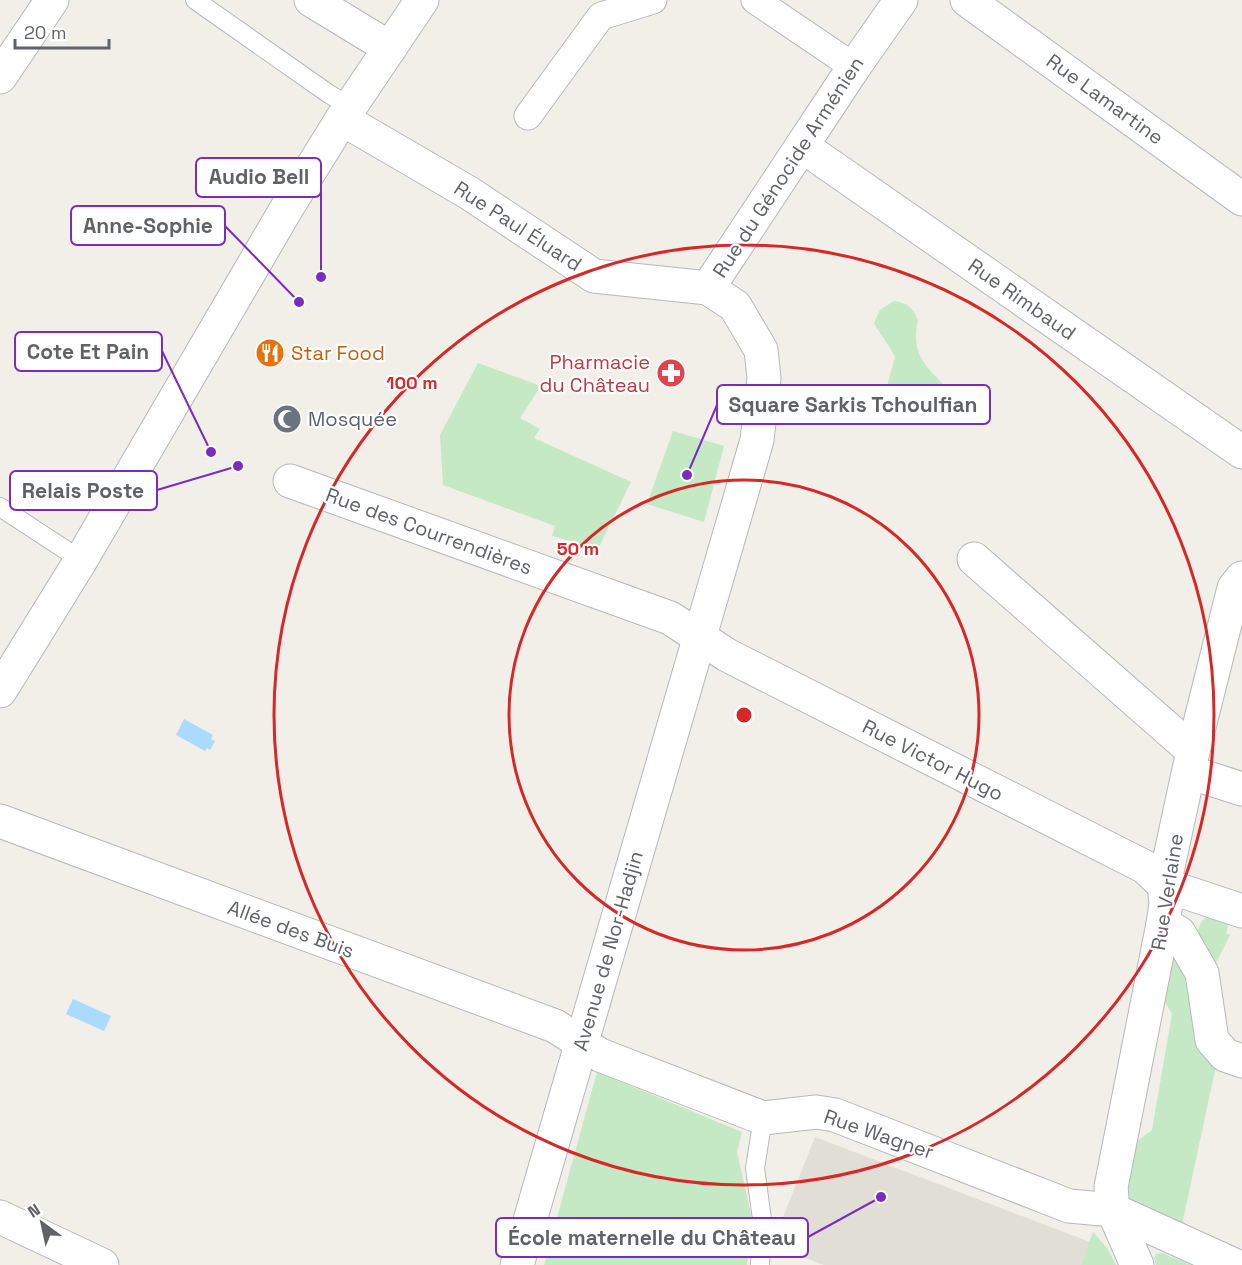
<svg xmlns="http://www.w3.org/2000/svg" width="1242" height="1265" font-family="'Space Grotesk',sans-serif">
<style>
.education{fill:#e1ded6}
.green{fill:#c5e8c5}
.water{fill:#aadaff}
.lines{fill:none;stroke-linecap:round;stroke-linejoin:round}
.service-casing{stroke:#b5b8bc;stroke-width:20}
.pedestrian-casing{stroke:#b5b8bc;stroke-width:29}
.minor-casing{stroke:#b5b8bc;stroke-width:35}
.tertiary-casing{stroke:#b5b8bc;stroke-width:35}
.service{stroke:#fff;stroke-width:18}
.pedestrian{stroke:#fff;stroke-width:27}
.minor{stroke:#fff;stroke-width:33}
.tertiary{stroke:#fff;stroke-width:33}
.ring{fill:none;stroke:#d62828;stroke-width:3}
.labels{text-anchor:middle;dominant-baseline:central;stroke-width:4.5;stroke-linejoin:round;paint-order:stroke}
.street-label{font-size:20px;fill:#5f6368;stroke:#fff}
.food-label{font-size:20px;fill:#c56008;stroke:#fff;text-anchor:start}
.health-label{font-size:20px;fill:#be3a42;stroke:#fff;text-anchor:end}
.worship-label{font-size:20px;fill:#5b616d;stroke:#fff;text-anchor:start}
.centre{fill:#d62828;stroke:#fff;stroke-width:3}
.ring-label{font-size:18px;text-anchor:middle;font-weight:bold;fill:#d62828;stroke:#fff;stroke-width:4.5;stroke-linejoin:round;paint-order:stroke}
.leader{fill:none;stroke:#7b2cbf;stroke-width:2}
.callout-dot{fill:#7b2cbf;stroke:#fff;stroke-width:2}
.callout{fill:#fff;stroke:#7b2cbf;stroke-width:2}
.callout-label{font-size:21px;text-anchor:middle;font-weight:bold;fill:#5f6368}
</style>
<rect width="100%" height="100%" fill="#f1efe8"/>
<path class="education" d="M 815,1137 L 1090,1242 L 1081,1265 L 824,1265 L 798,1255 L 783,1217 Z"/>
<g class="green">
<path d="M 894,301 C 908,303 912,307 918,320 C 911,351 923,364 944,385 L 930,423 L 880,411 L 895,357 C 889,344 881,336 874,323 L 880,310 Z"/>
<path d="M 478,363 L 541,386 L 520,418 L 540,429 L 534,438 L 631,482 L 598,549 L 552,536 L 555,526 L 443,485 L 440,435 Z"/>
<path d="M 673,431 L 724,446 L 704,522 L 647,504 Z"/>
<path d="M 1209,914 L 1230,920 L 1226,933 L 1230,935 L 1216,963 C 1201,947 1188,932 1209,914 Z"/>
<path d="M 1176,946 L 1217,1061 L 1183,1220 L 1190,1233 L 1129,1202 L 1125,1196 L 1136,1142 L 1152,1130 L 1172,1014 L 1162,997 Z"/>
<path d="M 597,1072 L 742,1132 L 737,1152 L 752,1219 L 747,1265 L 544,1265 Z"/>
<path d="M 1093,1232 L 1107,1248 L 1116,1265 L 1081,1265 Z"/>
<path d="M 1162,1253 L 1191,1265 L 1156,1265 L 1154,1258 L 1156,1254 Z"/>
</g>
<g class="water">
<path d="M 184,719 L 213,735 L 211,739 L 215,741 L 210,750 L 207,748 L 205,751 L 176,735 Z"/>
<path d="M 73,999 L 111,1016 L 104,1031 L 66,1014 Z"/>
</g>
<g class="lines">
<g class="service-casing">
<g id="service">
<path d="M 195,0 L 329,94 L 351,107"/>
<path d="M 0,507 L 81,560"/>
<path d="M 760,1265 L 762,1219 L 755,1168 L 763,1118"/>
</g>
</g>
<g class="pedestrian-casing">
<g id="pedestrian">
<path d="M 755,0 L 854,67"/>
<path d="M 528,116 L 601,16 L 653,0"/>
</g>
</g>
<g class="minor-casing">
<g id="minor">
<path d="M 311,0 L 390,48"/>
<path d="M 967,0 L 1242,199"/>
<path d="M 0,77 L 52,0"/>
<path d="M 342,119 L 469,193 L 594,276 L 708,288"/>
<path d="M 802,146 L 1242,452"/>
<path d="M 290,481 L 670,618 L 727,655 L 1145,867 L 1164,885 L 1242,911"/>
<path d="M 974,559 L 1193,751"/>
<path d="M 1189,772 L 1242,789"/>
<path d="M 0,821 L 555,1026 L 600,1055 L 763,1118 L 816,1112 L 835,1115 L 1069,1206 L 1113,1210 L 1234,1265"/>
<path d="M 1163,924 L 1179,933 L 1202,973 L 1212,1040 L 1225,1055 L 1242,1061"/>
<path d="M 517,1265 L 757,440 L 764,378 L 761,350 L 735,306 L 708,288 L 854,67 L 901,0"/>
<path d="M 1137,1265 L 1113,1210 L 1111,1187 L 1163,924 L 1166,903 L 1164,885 L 1193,751 L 1234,588 L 1242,578"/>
</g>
</g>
<g class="tertiary-casing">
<g id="tertiary">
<path d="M 0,691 L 81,560 L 288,206 L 342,119 L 422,0"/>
<path d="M 0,1217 L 102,1265"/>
</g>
</g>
<use href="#service" class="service"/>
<use href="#pedestrian" class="pedestrian"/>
<use href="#minor" class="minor"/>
<use href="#tertiary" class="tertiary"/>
</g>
<g class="ring">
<circle cx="744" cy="715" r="235"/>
<circle cx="744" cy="715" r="470"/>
</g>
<defs>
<g id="restaurant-disc" transform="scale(1.5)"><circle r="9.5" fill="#e8710a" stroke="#fff"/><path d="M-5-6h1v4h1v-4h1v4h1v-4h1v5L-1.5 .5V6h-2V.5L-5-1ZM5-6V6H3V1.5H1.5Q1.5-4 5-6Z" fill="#fff"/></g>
<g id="pharmacy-disc" transform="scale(1.5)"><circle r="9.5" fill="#e0444e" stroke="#fff"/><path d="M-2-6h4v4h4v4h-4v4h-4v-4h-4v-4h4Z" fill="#fff"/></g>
<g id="mosque-disc" transform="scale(1.5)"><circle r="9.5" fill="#6b7280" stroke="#fff"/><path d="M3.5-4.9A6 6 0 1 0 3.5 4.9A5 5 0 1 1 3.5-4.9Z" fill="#fff"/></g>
</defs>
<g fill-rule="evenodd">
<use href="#restaurant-disc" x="270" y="353"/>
<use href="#pharmacy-disc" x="671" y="373"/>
<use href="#mosque-disc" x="287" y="419"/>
</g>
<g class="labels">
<g class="street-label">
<text transform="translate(1105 99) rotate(36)">Rue Lamartine</text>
<text transform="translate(788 167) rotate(-57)">Rue du Génocide Arménien</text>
<text transform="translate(518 226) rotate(33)">Rue Paul Éluard</text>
<text transform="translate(1022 299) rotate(35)">Rue Rimbaud</text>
<text transform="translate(429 531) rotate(20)">Rue des Courrendières</text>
<text transform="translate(933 760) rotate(27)">Rue Victor Hugo</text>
<text transform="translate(1167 892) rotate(-81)">Rue Verlaine</text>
<text transform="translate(291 929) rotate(20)">Allée des Buis</text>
<text transform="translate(608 951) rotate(-74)">Avenue de Nor-Hadjin</text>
<text transform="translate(879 1134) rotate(19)">Rue Wagner</text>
</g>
<g class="food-label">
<text x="291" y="353">Star Food</text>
</g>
<g class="health-label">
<text x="650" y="362">Pharmacie<tspan x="650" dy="23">du Château</tspan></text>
</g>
<g class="worship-label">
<text x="308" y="419">Mosquée</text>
</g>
</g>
<circle cx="744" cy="715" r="9" class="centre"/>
<g class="ring-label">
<text x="412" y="389">100 m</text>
<text x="578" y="555">50 m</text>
</g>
<path class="leader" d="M321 277L321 177M299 302L225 226M211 452L162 351M687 475L717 405M238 466L157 490M881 1197L808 1237"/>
<g class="callout-dot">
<circle cx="321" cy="277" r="6"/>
<circle cx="299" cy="302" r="6"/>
<circle cx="211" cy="452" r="6"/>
<circle cx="687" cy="475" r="6"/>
<circle cx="238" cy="466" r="6"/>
<circle cx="881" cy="1197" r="6"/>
</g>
<g class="callout">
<rect x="196" y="158" width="125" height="39" rx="6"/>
<rect x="71" y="206" width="154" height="39" rx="6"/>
<rect x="15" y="332" width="147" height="39" rx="6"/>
<rect x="717" y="385" width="273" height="39" rx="6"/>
<rect x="10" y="471" width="147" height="39" rx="6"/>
<rect x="496" y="1218" width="312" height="39" rx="6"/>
</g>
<g class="callout-label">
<text x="259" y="184">Audio Bell</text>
<text x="148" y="233">Anne-Sophie</text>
<text x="88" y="359">Cote Et Pain</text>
<text x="853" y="412">Square Sarkis Tchoulfian</text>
<text x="83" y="498">Relais Poste</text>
<text x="652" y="1245">École maternelle du Château</text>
</g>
<g transform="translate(42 1223) rotate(327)" stroke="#ffffff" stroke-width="4.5" paint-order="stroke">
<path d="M0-4.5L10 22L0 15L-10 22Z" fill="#5f6368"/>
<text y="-9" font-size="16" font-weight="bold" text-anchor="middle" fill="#5f6368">N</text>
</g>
<path d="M15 39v9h94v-9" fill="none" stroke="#5f6368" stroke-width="3"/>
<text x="24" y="39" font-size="18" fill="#5f6368" stroke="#ffffff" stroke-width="4.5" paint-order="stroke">20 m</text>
</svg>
